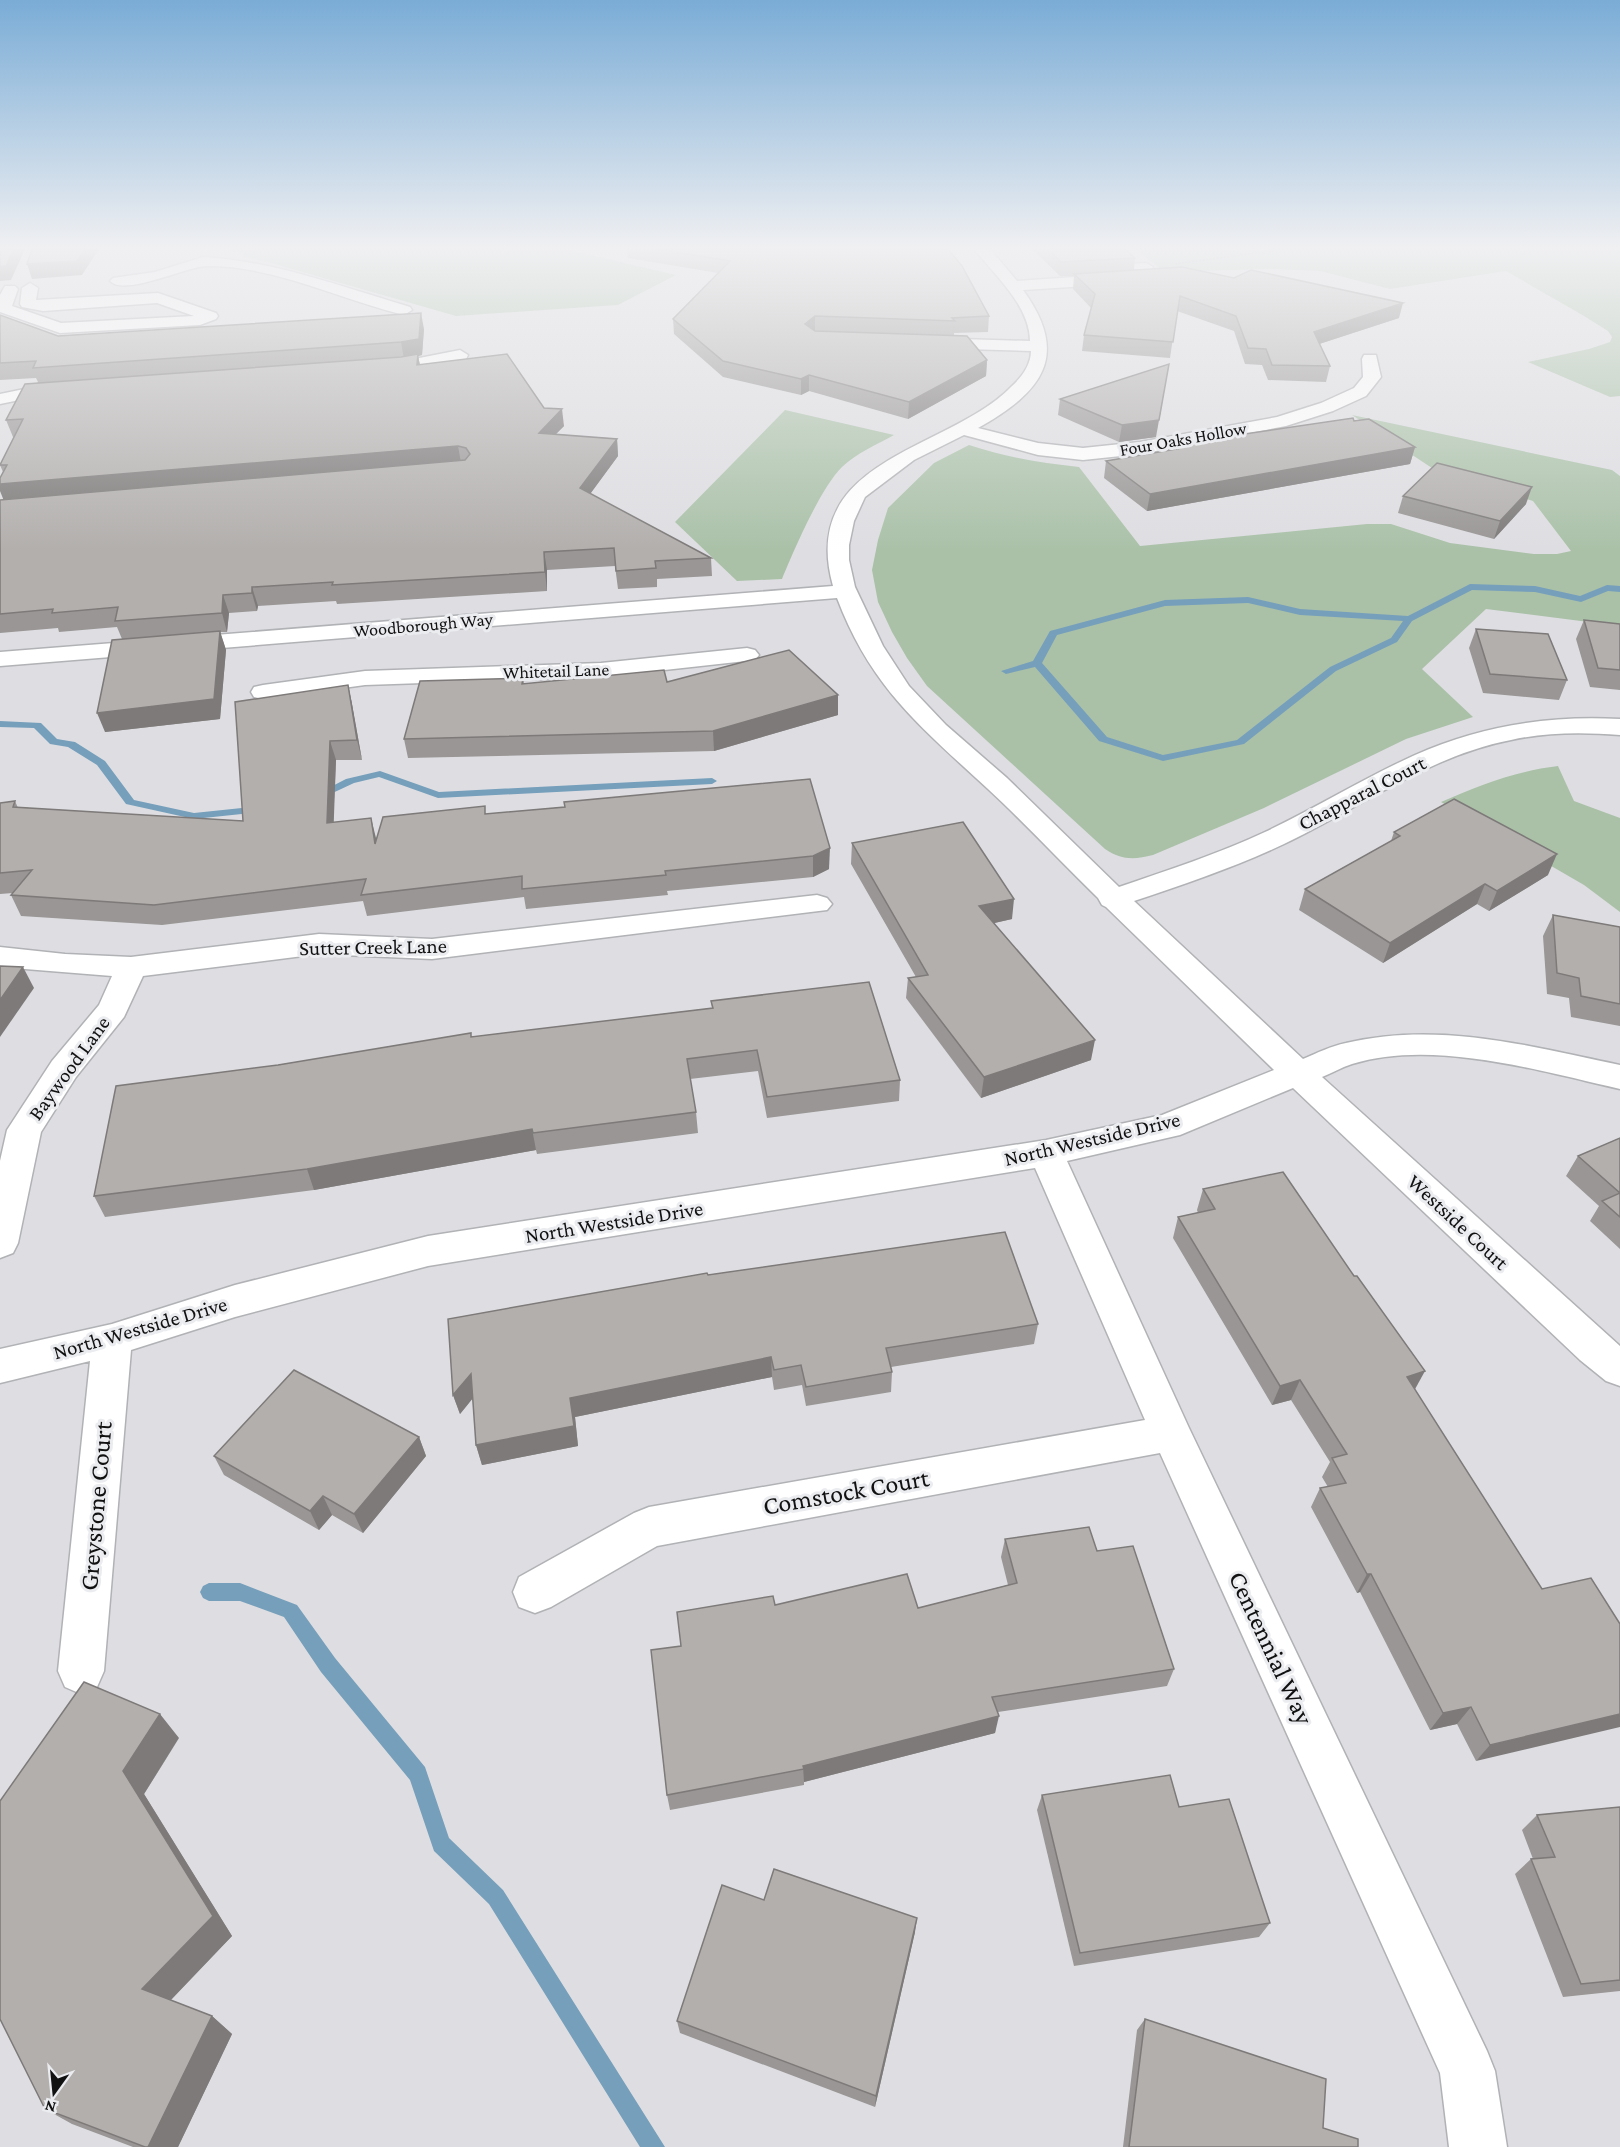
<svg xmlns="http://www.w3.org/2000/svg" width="1620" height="2147" font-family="'Crimson Pro',serif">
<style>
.green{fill:#aac1a8}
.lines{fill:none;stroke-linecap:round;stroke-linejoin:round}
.stream{fill:#769fbb;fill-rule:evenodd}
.minor-casing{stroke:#b1b2b5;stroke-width:3}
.path{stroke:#919193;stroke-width:1.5;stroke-dasharray:2 1.5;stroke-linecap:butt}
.minor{fill:#fff;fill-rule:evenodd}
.wall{fill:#999695}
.shaded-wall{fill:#7d7a79}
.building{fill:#b2afad;stroke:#7d7a79;stroke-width:1.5}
.labels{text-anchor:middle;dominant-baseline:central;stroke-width:6;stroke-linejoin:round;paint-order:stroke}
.far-street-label{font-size:18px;fill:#111112;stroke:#ebecef}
.street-label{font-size:21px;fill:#111112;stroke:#ebecef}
.near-street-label{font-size:26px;fill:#111112;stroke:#ebecef}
</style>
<rect width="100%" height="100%" fill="#dedee2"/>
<g class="green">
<path d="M 224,249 L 565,249 L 676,275 L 618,305 L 456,316 L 264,261 L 244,257 L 242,254 Z"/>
<path d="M 1136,249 L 1620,249 L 1620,396 L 1610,397 L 1528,362 L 1589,349 L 1610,342 L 1612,337 L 1608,331 L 1584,316 L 1506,271 L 1390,289 L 1320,271 L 1269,269 L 1164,272 Z"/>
<path d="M 785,410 L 894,435 C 876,445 857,453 842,467 C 820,489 794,550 782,579 L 737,581 L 675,522 Z"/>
<path d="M 1352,415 L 1612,470 L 1620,476 L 1620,626 L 1486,609 L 1422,669 L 1473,717 L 1406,739 L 1264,808 L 1153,855 C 1134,860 1121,860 1105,849 L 927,686 L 907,658 L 892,632 L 878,602 L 872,570 L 878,540 L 888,508 L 934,463 L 969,445 C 1005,457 1040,463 1079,467 L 1140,546 L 1367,524 L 1391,524 L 1450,543 L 1534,554 L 1557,554 L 1571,551 L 1533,501 L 1441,474 Z"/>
<path d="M 1558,766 L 1574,801 L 1620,818 L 1620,912 L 1584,885 L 1441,802 C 1480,785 1516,771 1558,766 Z"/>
</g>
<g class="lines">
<g class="stream">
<path d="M 1470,584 L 1535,586 L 1580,596 L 1607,585 L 1620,586 L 1620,592 L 1608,591 L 1581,602 L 1535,592 L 1472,590 L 1412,621 L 1397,642 L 1336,671 L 1244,744 L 1163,761 L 1099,741 L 1035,667 L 1006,674 L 1001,671 L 1033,661 L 1050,631 L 1165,600 L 1248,597 L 1300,609 L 1408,616 ZM 1248,603 L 1300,615 L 1403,621 L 1391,638 L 1330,667 L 1237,740 L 1163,755 L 1107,737 L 1042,663 L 1057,635 L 1165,606 Z"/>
<path d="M 0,721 L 41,723 L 57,739 L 75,742 L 105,761 L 134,800 L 194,813 L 261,806 L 267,809 L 261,812 L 194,819 L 126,804 L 97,765 L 68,747 L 50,744 L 34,728 L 0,727 Z"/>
<path d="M 380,771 L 439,792 L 712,778 L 717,781 L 712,784 L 438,798 L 379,777 L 354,783 L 324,797 L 316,797 L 315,795 L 346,779 Z"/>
<path d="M 209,1583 L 240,1583 L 297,1605 L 335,1658 L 425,1767 L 449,1838 L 503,1890 L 665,2147 L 640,2147 L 489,1904 L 434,1851 L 410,1780 L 321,1672 L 284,1617 L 240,1601 L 209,1601 L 203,1598 L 200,1592 L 203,1586 Z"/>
</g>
<g class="minor-casing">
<g id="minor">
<path d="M 974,249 L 990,249 L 1017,281 L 1118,274 L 1126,279 L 1118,284 L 1023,290 C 1071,356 1042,392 978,428 L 1038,443 L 1083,448 L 1140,442 L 1277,417 L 1321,403 L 1354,388 L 1363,377 L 1362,359 L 1364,355 L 1376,355 L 1381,377 L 1366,396 L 1333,411 L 1286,426 L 1140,454 L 1083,460 L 1038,455 L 964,435 L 914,460 L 865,497 L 854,521 L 849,545 L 849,560 L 855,587 L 883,646 L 909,686 L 946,725 L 1007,778 L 1119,887 C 1168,870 1218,854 1265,832 C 1316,808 1364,778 1415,755 C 1481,726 1548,715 1620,719 L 1620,735 C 1583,732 1547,732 1511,740 C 1428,756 1358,809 1284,844 C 1235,867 1185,884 1134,901 L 1303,1059 C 1317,1053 1331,1046 1346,1043 C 1438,1021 1530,1046 1620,1065 L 1620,1089 C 1540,1071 1433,1039 1352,1064 C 1342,1067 1332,1073 1322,1077 L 1620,1346 L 1620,1386 L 1606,1381 L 1580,1360 L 1293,1088 L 1180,1135 L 1067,1161 L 1189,1428 L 1487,2051 L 1495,2071 L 1507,2147 L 1449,2147 L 1440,2073 L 1160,1453 L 657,1546 L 551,1607 L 535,1613 L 519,1607 L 513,1592 L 519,1577 L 634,1513 L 649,1507 L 1145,1420 L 1035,1168 L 428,1266 L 235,1317 L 131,1350 L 104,1671 L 97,1687 L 81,1694 L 65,1687 L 58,1671 L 90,1361 L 0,1383 L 0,1349 L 112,1324 L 235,1285 L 428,1236 L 1046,1140 L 1162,1115 L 1274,1070 L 1106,907 L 1102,905 L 1098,898 C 1061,862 1026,824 988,789 C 921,727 871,688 837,598 L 0,666 L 0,652 L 833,586 C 797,457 950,451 1012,386 C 1022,377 1031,364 1031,351 L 928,348 L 920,343 L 928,338 L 1030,341 C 1030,306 994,274 974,249 Z"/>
<path d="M 203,257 C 274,261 342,287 410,307 L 412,310 L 404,315 C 339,299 275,266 208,266 C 189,265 125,297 110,281 L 113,278 L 155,272 Z"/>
<path d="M 1146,263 L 1153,267 L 1151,270 L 1095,274 L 1088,270 L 1095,266 Z"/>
<path d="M 30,283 L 38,288 L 36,300 L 158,293 L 216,313 L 218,316 L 216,319 L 200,325 L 60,333 L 0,312 L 0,295 L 5,286 L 15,286 L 18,289 L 12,306 L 61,323 L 194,316 L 157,303 L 43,311 L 22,307 L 20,304 L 22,288 Z"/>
<path d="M 460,350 L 468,355 L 466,359 C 440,365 395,378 369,372 L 366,368 L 369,364 L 404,361 Z"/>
<path d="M 63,385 L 69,386 L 72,390 L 69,394 L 34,397 L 0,404 L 0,394 L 34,387 Z"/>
<path d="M 747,648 L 755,650 L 759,655 L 755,660 L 601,677 L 365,685 L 263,699 L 254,697 L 251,692 L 254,687 L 263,685 L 365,671 L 601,663 Z"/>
<path d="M 817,895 L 827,898 L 832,904 L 827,910 L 432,959 L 319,954 L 143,976 L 124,1017 L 76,1077 L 41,1132 L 18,1243 L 13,1253 L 0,1258 L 0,1161 L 7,1130 L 52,1061 L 99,1005 L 112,976 L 0,967 L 0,947 L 65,954 L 131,957 L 319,934 L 432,939 Z"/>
</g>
</g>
<path class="path" d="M 1175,264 L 1284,249"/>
<use href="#minor" class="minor"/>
</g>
<g class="wall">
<path d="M 627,249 L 948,249 L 989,316 L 988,332 L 954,333 L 954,335 L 987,360 L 986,376 L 908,419 L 809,391 L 801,395 L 723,377 L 674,334 L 673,319 L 718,273 L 628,258 Z"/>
<path d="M 1032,249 L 1125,249 L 1135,258 L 1134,270 L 1399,318 L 1319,344 L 1330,366 L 1326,382 L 1268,380 L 1262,365 L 1245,364 L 1234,331 L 1177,311 L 1170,358 L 1082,351 L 1084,335 L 1091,308 L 1073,289 L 1074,276 L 1060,276 Z"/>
<path d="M 0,315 L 58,336 L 424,329 L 422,355 L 418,356 L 420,365 L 544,408 L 564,426 L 556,434 L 617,439 L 618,456 L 590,494 L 711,558 L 712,576 L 657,579 L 657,587 L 618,589 L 615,566 L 547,570 L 547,591 L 337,604 L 336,601 L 258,606 L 257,611 L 229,613 L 227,632 L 220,632 L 226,650 L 220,719 L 105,732 L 122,639 L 117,627 L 59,632 L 58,628 L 0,633 L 0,500 L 3,500 L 3,472 L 0,465 L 14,437 L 13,437 L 6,420 L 38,382 L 36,378 L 0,380 Z"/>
<path d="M 1060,399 L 1156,437 L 1119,442 L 1058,415 Z"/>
<path d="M 1354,421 L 1415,447 L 1410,464 L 1147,511 L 1104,478 L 1106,461 L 1168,450 L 1169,445 Z"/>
<path d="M 1403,496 L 1526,504 L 1494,539 L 1398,513 Z"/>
<path d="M 1584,620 L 1620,624 L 1620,690 L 1590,687 L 1576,639 Z"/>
<path d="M 1476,629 L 1567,680 L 1559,700 L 1483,693 L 1469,648 Z"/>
<path d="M 523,678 L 524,683 L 667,682 L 838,695 L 838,715 L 714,751 L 408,758 L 404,739 Z"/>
<path d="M 348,685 L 352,704 L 362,760 L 336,760 L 333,822 L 376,840 L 486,814 L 565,807 L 810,779 L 829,869 L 813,877 L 667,891 L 668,895 L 526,909 L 524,897 L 367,916 L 363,901 L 162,925 L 21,916 L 11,895 L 13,893 L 0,894 L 0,803 L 15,801 L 18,808 L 243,821 Z"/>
<path d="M 1394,832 L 1548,875 L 1489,911 L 1477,904 L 1383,963 L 1299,910 L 1305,889 L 1391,841 Z"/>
<path d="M 852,843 L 1012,919 L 994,923 L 1091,1060 L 981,1098 L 906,998 L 908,978 L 916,977 L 851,864 Z"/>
<path d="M 1553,915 L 1620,927 L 1620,1026 L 1571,1017 L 1569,998 L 1547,994 L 1543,936 Z"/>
<path d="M 711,1001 L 900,1080 L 899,1101 L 767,1118 L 758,1071 L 690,1079 L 696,1112 L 698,1133 L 537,1154 L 536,1150 L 314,1190 L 105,1217 L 94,1196 L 278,1065 L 472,1037 L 712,1008 Z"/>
<path d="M 1620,1138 L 1620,1249 L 1590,1221 L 1599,1206 L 1566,1176 L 1578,1156 Z"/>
<path d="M 1203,1189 L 1415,1390 L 1542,1589 L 1620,1624 L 1476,1761 L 1457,1724 L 1430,1730 L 1360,1592 L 1357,1593 L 1311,1507 L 1320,1488 L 1328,1487 L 1322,1477 L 1330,1462 L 1291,1400 L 1272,1405 L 1173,1238 L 1178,1217 L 1198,1213 L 1197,1210 Z"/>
<path d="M 708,1275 L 1038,1324 L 1034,1344 L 891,1367 L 892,1372 L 891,1392 L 806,1406 L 802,1385 L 774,1390 L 772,1377 L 575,1417 L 578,1446 L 482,1465 L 476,1445 L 473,1398 L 460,1414 L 453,1395 Z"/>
<path d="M 419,1437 L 426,1456 L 363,1533 L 332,1515 L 319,1530 L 224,1475 L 214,1456 Z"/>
<path d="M 1005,1539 L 1097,1551 L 1174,1669 L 1167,1686 L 998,1712 L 995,1733 L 804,1782 L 804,1785 L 670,1810 L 667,1795 L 681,1646 L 775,1605 L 918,1608 L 1008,1585 L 1001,1557 Z"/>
<path d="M 179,1738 L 144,1794 L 232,1936 L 171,2000 L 212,2016 L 232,2034 L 178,2147 L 133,2147 L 72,2124 L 45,2109 L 0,2019 Z"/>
<path d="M 1042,1795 L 1179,1807 L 1270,1923 L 1259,1937 L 1074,1966 L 1037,1810 Z"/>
<path d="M 1620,1807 L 1620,1991 L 1563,1997 L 1515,1874 L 1531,1859 L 1533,1859 L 1522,1830 L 1537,1815 Z"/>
<path d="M 915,1932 L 875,2107 L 680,2033 L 677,2021 Z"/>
<path d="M 1145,2019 L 1323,2128 L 1358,2147 L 1123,2147 L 1137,2030 Z"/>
</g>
<g class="shaded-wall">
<path d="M 14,249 L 25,249 L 11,280 L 0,281 L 0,266 Z"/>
<path d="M 85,249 L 99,249 L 82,275 L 32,279 L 27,264 Z"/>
<path d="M 1403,303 L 1399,318 L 1310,347 L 1314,332 Z"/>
<path d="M 421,313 L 424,329 L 422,355 L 418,356 L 421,370 L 404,359 L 401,342 Z"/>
<path d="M 815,316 L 815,332 L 805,324 Z"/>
<path d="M 987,360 L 986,376 L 908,419 L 909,402 Z"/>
<path d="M 1169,364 L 1156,437 L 1119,442 L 1122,425 Z"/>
<path d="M 809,375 L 809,391 L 801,395 L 801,379 Z"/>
<path d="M 562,409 L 564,426 L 541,449 L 539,433 Z"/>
<path d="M 617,439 L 618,456 L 582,505 L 580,488 Z"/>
<path d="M 458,446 L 461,463 L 4,501 L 0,491 L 0,484 Z"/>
<path d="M 1415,447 L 1410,464 L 1147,511 L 1150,494 Z"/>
<path d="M 1532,487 L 1526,504 L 1494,539 L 1500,521 Z"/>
<path d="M 544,552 L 547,570 L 547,591 L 545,572 Z"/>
<path d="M 252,587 L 258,606 L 257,611 L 252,593 Z"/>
<path d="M 223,595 L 229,613 L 227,632 L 222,613 Z"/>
<path d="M 220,631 L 226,650 L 220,719 L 105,732 L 97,713 Z"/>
<path d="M 348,685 L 352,704 L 362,760 L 357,740 Z"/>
<path d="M 838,695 L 838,715 L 714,751 L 713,731 Z"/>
<path d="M 330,741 L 336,760 L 333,843 L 327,823 Z"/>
<path d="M 371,818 L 376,838 L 380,865 L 375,844 Z"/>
<path d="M 830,848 L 829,869 L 813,877 L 813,856 Z"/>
<path d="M 1557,854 L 1548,875 L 1489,911 L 1497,891 Z"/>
<path d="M 1485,884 L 1477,904 L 1383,963 L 1390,943 Z"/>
<path d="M 1014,899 L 1012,919 L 977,927 L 979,906 Z"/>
<path d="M 23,967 L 34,988 L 0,1037 L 0,1000 Z"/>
<path d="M 1095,1040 L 1091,1060 L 981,1098 L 984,1077 Z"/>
<path d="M 532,1129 L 536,1150 L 314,1190 L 307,1169 Z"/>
<path d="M 771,1357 L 772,1377 L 575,1417 L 578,1446 L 482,1465 L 476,1445 L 570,1398 Z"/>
<path d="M 1425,1371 L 1414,1391 L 1407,1377 Z"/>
<path d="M 471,1374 L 477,1393 L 460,1414 L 453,1395 Z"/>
<path d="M 1300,1380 L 1291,1400 L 1272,1405 L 1280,1386 Z"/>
<path d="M 419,1437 L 426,1456 L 363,1533 L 354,1514 Z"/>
<path d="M 323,1496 L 332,1515 L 319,1530 L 310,1511 Z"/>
<path d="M 1367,1574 L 1371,1574 L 1360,1592 L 1357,1593 Z"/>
<path d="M 1471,1707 L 1457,1724 L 1430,1730 L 1443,1713 Z"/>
<path d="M 160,1714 L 179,1738 L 144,1794 L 232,1936 L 164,2007 L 142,1989 L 123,1771 Z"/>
<path d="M 1620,1714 L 1620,1727 L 1476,1761 L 1490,1745 Z"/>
<path d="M 999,1716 L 995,1733 L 804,1782 L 803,1766 Z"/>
<path d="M 917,1918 L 915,1932 L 875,2107 L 876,2096 Z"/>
<path d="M 212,2016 L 232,2034 L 178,2147 L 148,2147 Z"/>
</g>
<g class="building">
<path d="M 0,249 L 14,249 L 6,266 L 0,266 Z"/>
<path d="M 32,249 L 85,249 L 77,261 L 27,264 Z"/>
<path d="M 657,249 L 948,249 L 962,266 L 989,316 L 952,318 L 955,321 L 815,316 L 805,324 L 815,331 L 967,336 L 987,360 L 909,402 L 809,375 L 801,379 L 723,361 L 673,319 L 730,261 Z"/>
<path d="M 1048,249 L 1125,249 L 1135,258 L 1061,262 Z"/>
<path d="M 1182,267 L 1234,278 L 1251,270 L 1403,303 L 1314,332 L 1330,366 L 1272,365 L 1266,349 L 1248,348 L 1236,316 L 1180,296 L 1173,342 L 1084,335 L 1095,294 L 1074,274 Z"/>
<path d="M 421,313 L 419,339 L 401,342 L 33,368 L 36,361 L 0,363 L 0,315 L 58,336 Z"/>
<path d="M 418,354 L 417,365 L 507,354 L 544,408 L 562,409 L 539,433 L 617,439 L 580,488 L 711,558 L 655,561 L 656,568 L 616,571 L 614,548 L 544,552 L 545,572 L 332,585 L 333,582 L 252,587 L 252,593 L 223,595 L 222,613 L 115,621 L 118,607 L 52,613 L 53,609 L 0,614 L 0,500 L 465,460 L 470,454 L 466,448 L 458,446 L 0,484 L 0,478 L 7,465 L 0,465 L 23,419 L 6,420 L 25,384 L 401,357 Z"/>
<path d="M 1169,364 L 1159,420 L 1122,425 L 1060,399 Z"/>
<path d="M 1353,418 L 1354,421 L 1369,419 L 1415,447 L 1150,494 L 1106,461 L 1177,449 L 1169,445 Z"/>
<path d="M 1437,463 L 1532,487 L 1500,521 L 1403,496 Z"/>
<path d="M 1584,620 L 1620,624 L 1620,670 L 1598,668 Z"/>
<path d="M 1476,629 L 1548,634 L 1567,680 L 1490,674 Z"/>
<path d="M 220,631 L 214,699 L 97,713 L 112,640 Z"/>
<path d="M 789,650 L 838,695 L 713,731 L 404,739 L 420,681 L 523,678 L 522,684 L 664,670 L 667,682 Z"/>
<path d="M 348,685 L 357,740 L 330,741 L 327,823 L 371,818 L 375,844 L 383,817 L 485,806 L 485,814 L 565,807 L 564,802 L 810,779 L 830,848 L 813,856 L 665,871 L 666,875 L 522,889 L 522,876 L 361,895 L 366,879 L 154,905 L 11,895 L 32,870 L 0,873 L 0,803 L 15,801 L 13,807 L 243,821 L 235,702 Z"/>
<path d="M 1454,799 L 1557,854 L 1497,891 L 1485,884 L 1390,943 L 1305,889 L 1400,836 L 1394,832 Z"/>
<path d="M 963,822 L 1014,899 L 979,906 L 1095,1040 L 984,1077 L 908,978 L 928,975 L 852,843 Z"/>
<path d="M 1553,915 L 1620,927 L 1620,1004 L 1581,996 L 1579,978 L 1557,973 Z"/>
<path d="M 0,966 L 23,967 L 0,1000 Z"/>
<path d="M 869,982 L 900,1080 L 767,1097 L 757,1050 L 687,1059 L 696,1112 L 533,1133 L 532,1129 L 307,1169 L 94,1196 L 116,1086 L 278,1065 L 471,1033 L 471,1037 L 713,1008 L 711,1001 Z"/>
<path d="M 1620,1138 L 1620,1193 L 1578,1156 Z"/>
<path d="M 1283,1172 L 1354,1276 L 1357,1276 L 1425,1371 L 1407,1377 L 1542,1589 L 1591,1578 L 1620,1624 L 1620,1714 L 1490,1745 L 1471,1707 L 1443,1713 L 1371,1574 L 1367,1574 L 1320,1488 L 1346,1483 L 1332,1458 L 1347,1454 L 1300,1380 L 1280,1386 L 1178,1217 L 1215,1209 L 1203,1189 Z"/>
<path d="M 1620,1193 L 1620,1217 L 1602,1201 Z"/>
<path d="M 1005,1232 L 1038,1324 L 886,1348 L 892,1372 L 806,1387 L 801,1365 L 774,1370 L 771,1357 L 570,1398 L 574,1426 L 476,1445 L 471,1374 L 453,1395 L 448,1319 L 707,1273 L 708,1275 Z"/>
<path d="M 294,1370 L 419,1437 L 354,1514 L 323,1496 L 310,1511 L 214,1456 Z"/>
<path d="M 1089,1527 L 1097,1551 L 1133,1546 L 1174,1669 L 992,1697 L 999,1716 L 803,1766 L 804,1769 L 667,1795 L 651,1650 L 681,1646 L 677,1612 L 773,1596 L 775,1605 L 907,1574 L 918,1608 L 1017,1583 L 1005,1539 Z"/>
<path d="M 84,1682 L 160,1714 L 123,1771 L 213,1916 L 142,1989 L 212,2016 L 148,2147 L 145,2147 L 45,2109 L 0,2019 L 0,1801 Z"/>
<path d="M 1170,1775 L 1179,1807 L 1229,1799 L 1270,1923 L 1080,1953 L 1042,1795 Z"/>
<path d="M 1620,1807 L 1620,1980 L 1581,1984 L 1531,1859 L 1555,1857 L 1537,1815 Z"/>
<path d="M 774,1869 L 917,1918 L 876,2096 L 677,2021 L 722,1885 L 764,1900 Z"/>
<path d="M 1145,2019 L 1326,2079 L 1323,2128 L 1358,2139 L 1358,2147 L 1129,2147 Z"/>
</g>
<linearGradient id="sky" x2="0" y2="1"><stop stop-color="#7aacd6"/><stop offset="0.45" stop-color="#f0f0f2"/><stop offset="1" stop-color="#f0f0f2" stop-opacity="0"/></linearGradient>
<rect width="1620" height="550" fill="url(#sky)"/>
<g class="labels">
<g class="far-street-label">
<text transform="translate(1183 439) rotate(-10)">Four Oaks Hollow</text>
<text transform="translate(423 625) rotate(-5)">Woodborough Way</text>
<text transform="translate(556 671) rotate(-2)">Whitetail Lane</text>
</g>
<g class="street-label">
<text transform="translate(1362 793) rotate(-27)">Chapparal Court</text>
<text transform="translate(373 947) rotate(-1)">Sutter Creek Lane</text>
<text transform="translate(69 1068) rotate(-54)">Baywood Lane</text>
<text transform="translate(1092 1139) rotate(-13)">North Westside Drive</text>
<text transform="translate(614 1222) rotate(-9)">North Westside Drive</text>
<text transform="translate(1458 1222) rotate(43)">Westside Court</text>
<text transform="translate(140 1328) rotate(-16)">North Westside Drive</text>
</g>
<g class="near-street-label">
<text transform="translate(846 1492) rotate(-10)">Comstock Court</text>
<text transform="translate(96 1506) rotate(-85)">Greystone Court</text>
<text transform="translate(1271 1648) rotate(65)">Centennial Way</text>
</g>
</g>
<g transform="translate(54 2093) rotate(195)" stroke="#ebecef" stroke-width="4.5" paint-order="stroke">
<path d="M0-4.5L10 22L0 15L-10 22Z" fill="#111112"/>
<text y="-9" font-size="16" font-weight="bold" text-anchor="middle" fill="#111112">N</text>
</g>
</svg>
